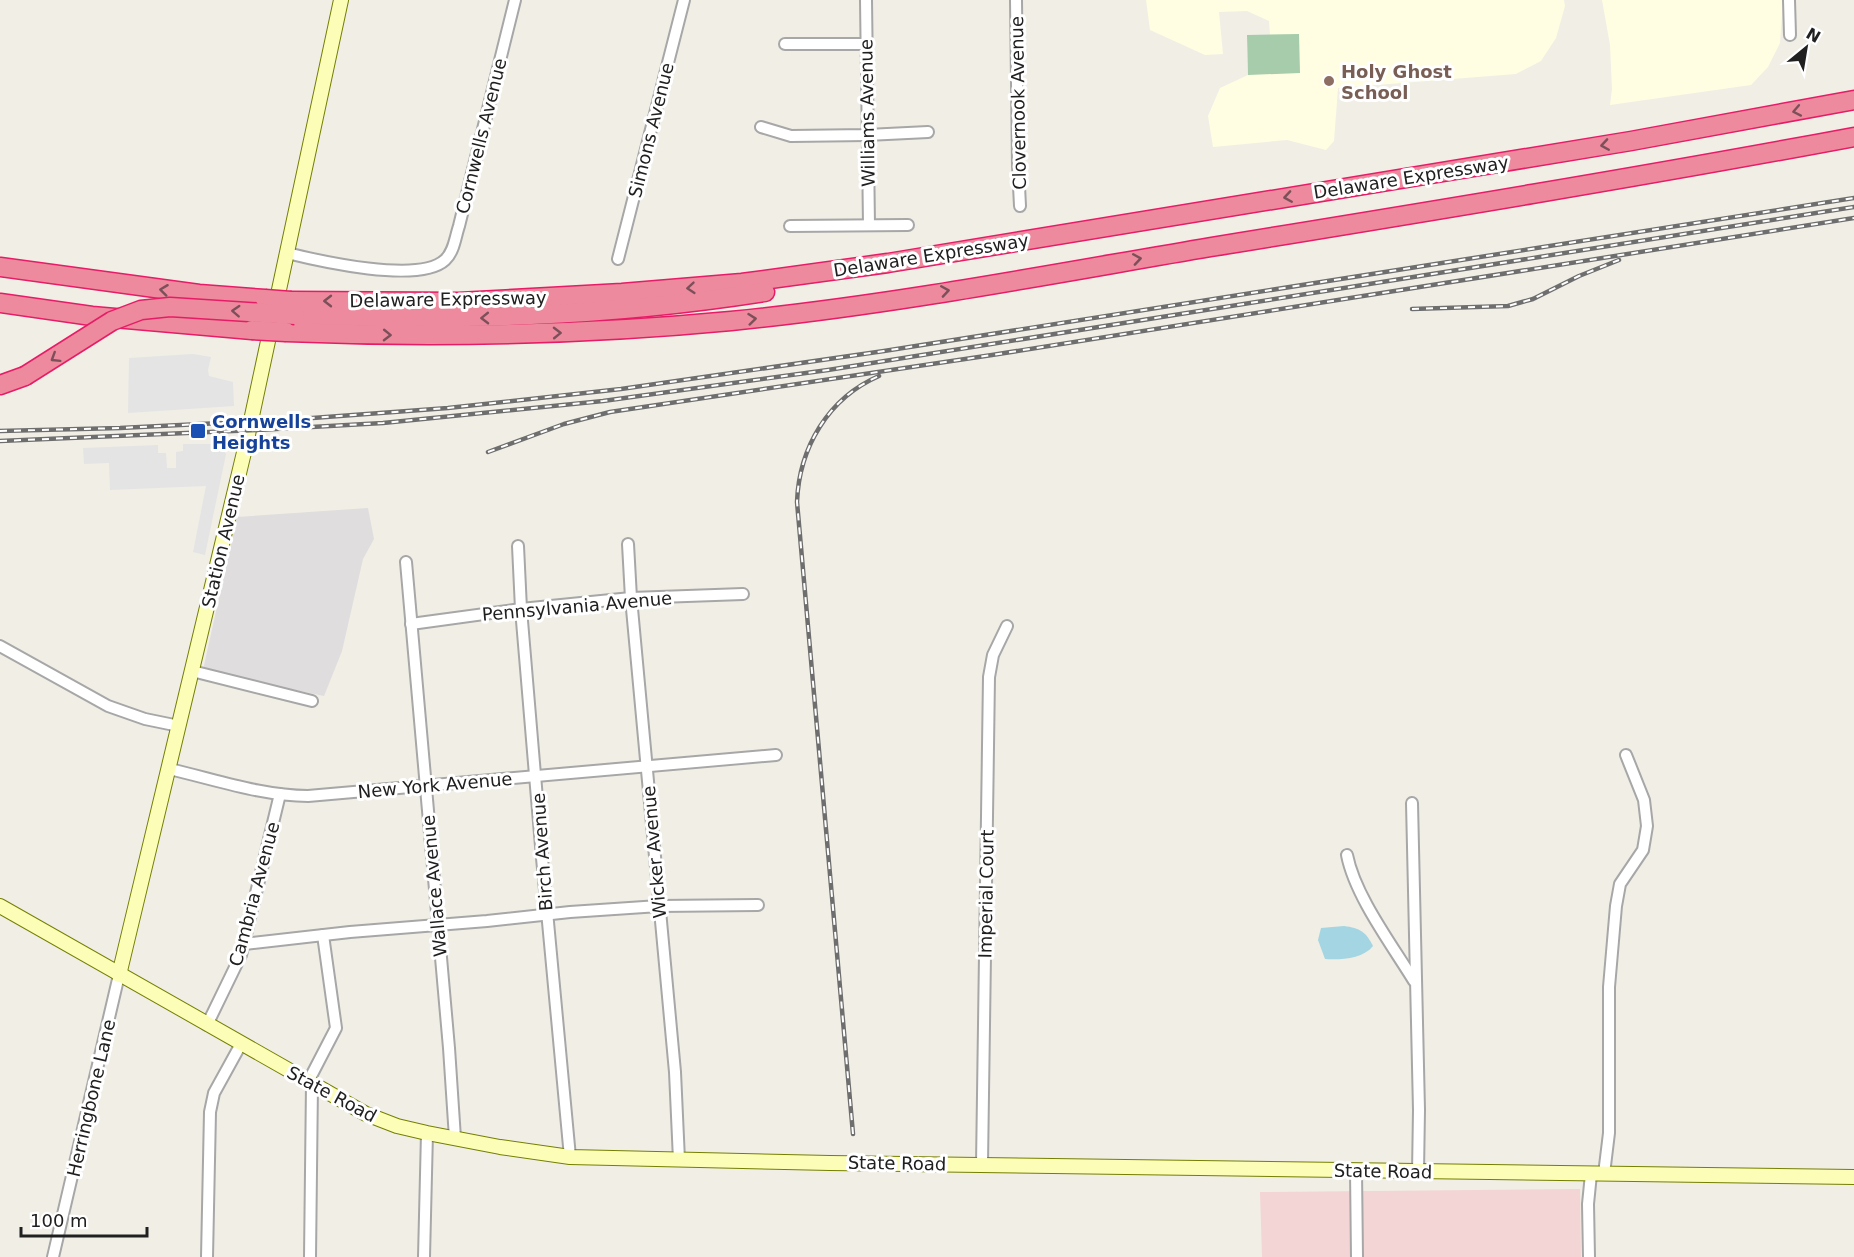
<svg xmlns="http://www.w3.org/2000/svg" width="1854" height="1257" font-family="'DejaVu Sans',sans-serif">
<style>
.residential{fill:#dfdddd}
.commercial{fill:#f3d5d5}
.education{fill:#fffee2}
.cemetery{fill:#a6ccab}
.parking{fill:#e4e4e4}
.water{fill:#a4d5e2}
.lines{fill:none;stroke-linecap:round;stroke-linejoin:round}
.street-casing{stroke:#a7a7a7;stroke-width:14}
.secondary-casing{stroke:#747f00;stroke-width:16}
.highway-casing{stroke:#e71c66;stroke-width:21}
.street{stroke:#fff;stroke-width:10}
.secondary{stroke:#fcfeb8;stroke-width:14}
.highway{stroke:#ed8a9e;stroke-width:18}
.rail-casing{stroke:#6e6e6e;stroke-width:4.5}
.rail{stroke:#fff;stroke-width:2;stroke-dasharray:7;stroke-linecap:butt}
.highway-bridge-casing{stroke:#e71c66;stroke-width:21;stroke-linecap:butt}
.highway-bridge{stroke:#ed8a9e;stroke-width:18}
.oneway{stroke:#7c5059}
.education-dot{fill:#8d6e63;stroke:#fff;stroke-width:2}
.transit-dot{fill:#1a4fb4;stroke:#fff;stroke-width:2}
.labels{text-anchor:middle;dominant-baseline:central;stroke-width:6;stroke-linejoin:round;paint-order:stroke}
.education-label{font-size:18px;font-weight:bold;fill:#785e54;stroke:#fff;text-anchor:start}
.street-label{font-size:18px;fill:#202020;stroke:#fff}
.transit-label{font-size:18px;font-weight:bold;fill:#164399;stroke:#fff;text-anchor:start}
</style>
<rect width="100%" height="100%" fill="#f1eee6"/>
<path class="residential" d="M 368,508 L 374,539 L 363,559 L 342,651 L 324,696 L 203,670 L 237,517 Z"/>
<path class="commercial" d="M 1580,1189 L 1581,1257 L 1262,1257 L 1260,1192 Z"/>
<g class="education">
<path d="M 1146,0 L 1564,0 L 1565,6 L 1556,38 L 1541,61 L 1516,74 L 1338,88 L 1334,141 L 1326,150 L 1287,140 L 1213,147 L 1208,116 L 1220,88 L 1248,75 L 1247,35 L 1270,35 L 1269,21 L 1247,11 L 1219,12 L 1223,54 L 1205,55 L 1150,30 Z"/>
<path d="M 1602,0 L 1783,0 L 1780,43 L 1768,67 L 1751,85 L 1610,105 L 1612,89 L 1610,45 Z"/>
</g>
<path class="cemetery" d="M 1299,34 L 1300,73 L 1248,75 L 1247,35 Z"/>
<g class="parking">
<path d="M 193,354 L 211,357 L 208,370 L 209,376 L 233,382 L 234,406 L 128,413 L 129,358 Z"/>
<path d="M 183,444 L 218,444 L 226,454 L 205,555 L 193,552 L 206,486 L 110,490 L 109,463 L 84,464 L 83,448 L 158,445 L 158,453 L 166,453 L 167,468 L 176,468 L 176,452 L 183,451 Z"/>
</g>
<path class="water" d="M 1344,926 C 1360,928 1366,932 1373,946 C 1363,959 1340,960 1325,959 L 1318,940 L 1321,928 Z"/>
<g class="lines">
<g class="street-casing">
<g id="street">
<path d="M 866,0 L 869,225"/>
<path d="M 1016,0 L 1018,166 L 1020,206"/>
<path d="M 1789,0 L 1790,35"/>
<path d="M 785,44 L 865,44"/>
<path d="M 761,127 L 791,136 L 867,135 L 928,132"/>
<path d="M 790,226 L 908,225"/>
<path d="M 287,253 C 319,261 419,284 445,260 C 454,252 455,238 459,226 L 515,0"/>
<path d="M 618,259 L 684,0"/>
<path d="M 628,544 L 631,598 L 675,1072 L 679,1160"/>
<path d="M 518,546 L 521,609 L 542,858 L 570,1157"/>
<path d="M 406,562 L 449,1048 L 455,1138"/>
<path d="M 411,624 L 521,609 L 631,598 L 743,594"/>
<path d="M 0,646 L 108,706 L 145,719 L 179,726"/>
<path d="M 192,671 L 312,701"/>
<path d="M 169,769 C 214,779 262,796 308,796 L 776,755"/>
<path d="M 1412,803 L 1419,1110 L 1418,1172"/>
<path d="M 1347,855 C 1355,896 1392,945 1414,981"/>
<path d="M 244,944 L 350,932 L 487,921 L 570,912 L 659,906 L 758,905"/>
<path d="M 207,1025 L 241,955 L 280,794"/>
<path d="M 308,1082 L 336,1028 L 323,935"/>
<path d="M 982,1164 L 989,677 L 993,655 L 1007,626"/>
<path d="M 1356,1171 L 1357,1257"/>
<path d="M 1604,1174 L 1609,1133 L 1609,987 L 1616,906 L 1620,884 L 1643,850 L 1647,826 L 1644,800 L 1626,755"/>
<path d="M 53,1257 L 119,975"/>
<path d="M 207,1257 L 210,1112 L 214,1093 L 241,1044"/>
<path d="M 310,1257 L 312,1084"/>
<path d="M 424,1257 L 427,1133"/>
<path d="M 1589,1257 L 1588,1204 L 1591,1174"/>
</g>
</g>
<g class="secondary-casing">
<g id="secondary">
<path d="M 0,906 L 366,1114 L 397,1126 L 427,1133 L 500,1147 L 570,1157 L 830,1163 L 1854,1177"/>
<path d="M 119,975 L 246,444 L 341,0"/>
</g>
</g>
<g class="highway-casing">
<g id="highway">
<path d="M 0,267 L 199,294 L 265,299"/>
<path d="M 291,301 L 459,302 L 622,293 L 742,283 L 888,263 L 1631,141 L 1854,100"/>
<path d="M 0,303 L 92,316 L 252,330"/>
<path d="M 295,315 C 456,321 606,317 765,292"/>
<path d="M 286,332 C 435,338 583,335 731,321 C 892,305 1052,274 1211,247 C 1426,212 1640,177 1854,137"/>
<path d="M 0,385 L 25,376"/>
</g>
</g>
<use href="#street" class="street"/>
<use href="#secondary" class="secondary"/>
<use href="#highway" class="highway"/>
<g class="rail-casing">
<g id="rail">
<path d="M 1412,309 L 1508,306 L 1533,299 L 1579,276 L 1619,260"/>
<path d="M 0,431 L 120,428 L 299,419 L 448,408 L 621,389 L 884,351 L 1854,198"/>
<path d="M 0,441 L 258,430 L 383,423 L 603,401 L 828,370 L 1854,207"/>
<path d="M 488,452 L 564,424 L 610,412 L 992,355 L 1854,218"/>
<path d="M 853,1134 L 797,502 C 799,448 828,398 879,376"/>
</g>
</g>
<use href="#rail" class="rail"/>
<g class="highway-bridge-casing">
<g id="highway-bridge">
<path d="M 265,299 L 291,301"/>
<path d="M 252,330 L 286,332"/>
<path d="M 25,376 L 112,321 L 141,310 L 170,307 L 295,315"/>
</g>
</g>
<use href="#highway-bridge" class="highway-bridge"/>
</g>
<defs><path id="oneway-chevron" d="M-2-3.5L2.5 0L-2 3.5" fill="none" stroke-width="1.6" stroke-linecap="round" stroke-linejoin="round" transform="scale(1.5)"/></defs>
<g class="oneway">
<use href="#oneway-chevron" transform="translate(1797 111) rotate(169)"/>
<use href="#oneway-chevron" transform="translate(1605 145) rotate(171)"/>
<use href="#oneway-chevron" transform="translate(1288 197) rotate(171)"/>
<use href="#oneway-chevron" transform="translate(1137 259) rotate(-9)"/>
<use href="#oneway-chevron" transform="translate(691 288) rotate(175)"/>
<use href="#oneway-chevron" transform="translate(164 290) rotate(-173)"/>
<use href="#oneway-chevron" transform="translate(945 291) rotate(-9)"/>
<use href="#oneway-chevron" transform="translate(328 301) rotate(-180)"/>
<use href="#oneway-chevron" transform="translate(236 311) rotate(-177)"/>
<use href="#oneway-chevron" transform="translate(485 318) rotate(179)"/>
<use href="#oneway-chevron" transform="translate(752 319) rotate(-6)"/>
<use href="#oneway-chevron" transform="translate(557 333) rotate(-1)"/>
<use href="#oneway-chevron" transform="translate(387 335) rotate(1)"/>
<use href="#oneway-chevron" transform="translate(55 358) rotate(148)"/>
</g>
<circle class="education-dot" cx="1329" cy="81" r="6"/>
<rect class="transit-dot" x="190" y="423" width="16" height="16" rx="3"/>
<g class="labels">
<g class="education-label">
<text x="1341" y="71">Holy Ghost<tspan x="1341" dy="21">School</tspan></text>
</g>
<g class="street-label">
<text transform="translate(1018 103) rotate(-91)">Clovernook Avenue</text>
<text transform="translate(867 113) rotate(-91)">Williams Avenue</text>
<text transform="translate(651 130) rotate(-76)">Simons Avenue</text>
<text transform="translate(481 136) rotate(-76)">Cornwells Avenue</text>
<text transform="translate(1411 177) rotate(-9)">Delaware Expressway</text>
<text transform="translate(931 255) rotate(-9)">Delaware Expressway</text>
<text transform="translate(448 299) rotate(-1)">Delaware Expressway</text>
<text transform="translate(223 541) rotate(-77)">Station Avenue</text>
<text transform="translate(577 606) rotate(-5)">Pennsylvania Avenue</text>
<text transform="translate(435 785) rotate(-5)">New York Avenue</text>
<text transform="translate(542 852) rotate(-94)">Birch Avenue</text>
<text transform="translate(654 852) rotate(-95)">Wicker Avenue</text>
<text transform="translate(434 886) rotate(-95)">Wallace Avenue</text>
<text transform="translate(254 894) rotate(-75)">Cambria Avenue</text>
<text transform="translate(986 894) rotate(-89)">Imperial Court</text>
<text transform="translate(332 1094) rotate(28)">State Road</text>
<text transform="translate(91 1098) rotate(-77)">Herringbone Lane</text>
<text transform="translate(897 1163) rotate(1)">State Road</text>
<text transform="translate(1383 1171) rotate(1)">State Road</text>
</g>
<g class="transit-label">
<text x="212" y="421">Cornwells<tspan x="212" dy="21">Heights</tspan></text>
</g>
</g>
<g transform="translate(1806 48) rotate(30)" stroke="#ffffff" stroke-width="4.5" paint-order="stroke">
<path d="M0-4.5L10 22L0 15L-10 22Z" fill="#202020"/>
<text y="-9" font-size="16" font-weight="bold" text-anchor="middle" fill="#202020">N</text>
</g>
<path d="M21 1227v9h126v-9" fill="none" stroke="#202020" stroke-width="3"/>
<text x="30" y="1227" font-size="18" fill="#202020" stroke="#ffffff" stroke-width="4.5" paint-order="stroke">100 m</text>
</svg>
